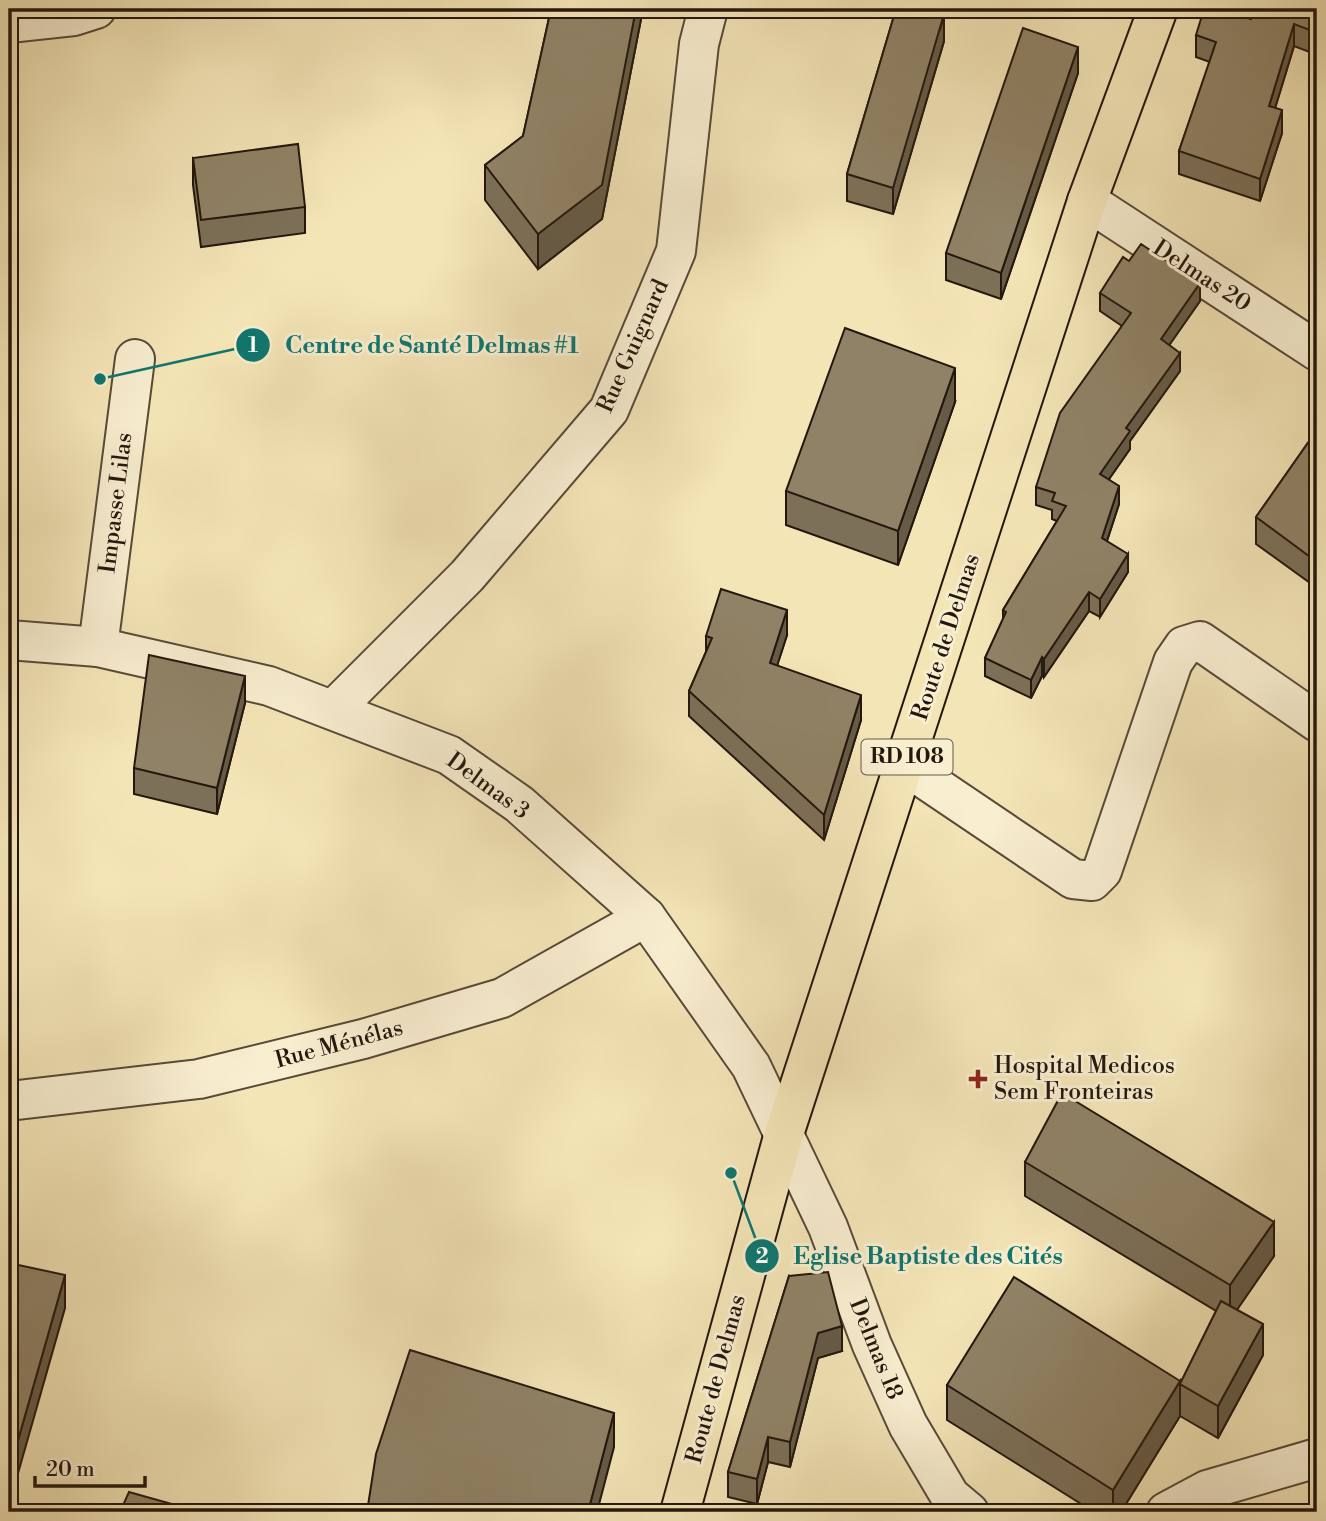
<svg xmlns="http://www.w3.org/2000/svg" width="1326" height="1521" font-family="'Libre Bodoni',serif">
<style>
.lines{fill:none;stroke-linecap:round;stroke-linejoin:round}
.minor-casing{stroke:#574a38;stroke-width:42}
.tertiary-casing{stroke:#574a38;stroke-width:42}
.primary-casing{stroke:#23170e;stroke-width:42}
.minor{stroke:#f8eed0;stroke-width:38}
.tertiary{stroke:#f8eed0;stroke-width:38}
.primary{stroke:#f4e5b7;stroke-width:38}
.wall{fill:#7c7058;stroke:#23170e;stroke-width:2}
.shaded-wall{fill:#655b47;stroke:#23170e;stroke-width:2}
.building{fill:#908266;stroke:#23170e;stroke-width:2}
.poi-dot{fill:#8f2418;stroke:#f8eed0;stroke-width:2.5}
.labels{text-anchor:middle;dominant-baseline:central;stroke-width:6;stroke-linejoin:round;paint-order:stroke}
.shield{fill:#f8eed0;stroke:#635848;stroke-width:2}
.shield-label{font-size:21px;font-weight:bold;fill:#23170e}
.street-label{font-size:23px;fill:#23170e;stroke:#f8eed0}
.poi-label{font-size:23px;fill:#23170e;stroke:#f8eed0;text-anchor:start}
.leader{fill:none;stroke:#0f766e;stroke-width:2.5}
.callout-dot{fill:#0f766e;stroke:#f8eed0;stroke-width:2.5}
.mark-label{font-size:21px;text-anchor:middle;font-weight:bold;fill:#fff}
.callout-label{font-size:24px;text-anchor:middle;font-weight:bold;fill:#0f766e;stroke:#f8eed0;stroke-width:6;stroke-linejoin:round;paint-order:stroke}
</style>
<rect width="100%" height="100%" fill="#f4e5b7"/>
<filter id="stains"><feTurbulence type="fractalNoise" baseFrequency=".00286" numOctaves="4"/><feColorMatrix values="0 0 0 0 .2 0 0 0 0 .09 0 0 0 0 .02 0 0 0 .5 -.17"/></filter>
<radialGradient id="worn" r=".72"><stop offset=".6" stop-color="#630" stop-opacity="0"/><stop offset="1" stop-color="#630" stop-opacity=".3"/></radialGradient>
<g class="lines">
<g class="minor-casing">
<g id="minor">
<path d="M 9,23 L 74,16 L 96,9"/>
<path d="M 1087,201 L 1317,351"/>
<path d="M 98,647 L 135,359"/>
<path d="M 333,710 L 467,576 L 609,410 L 676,251 L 699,44 L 708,9"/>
<path d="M 904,765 L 1073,879 L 1092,881 L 1102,871 L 1173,662 L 1184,646 L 1200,641 L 1317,722"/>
<path d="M 9,1101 L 199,1079 L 363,1039 L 502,998 L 646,917"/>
<path d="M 1166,1512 L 1207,1490 L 1317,1458"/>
</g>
</g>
<g class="tertiary-casing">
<path id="tertiary" d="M 9,640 L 98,647 L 269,686 L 449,755 L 519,804 L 646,917 L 751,1066 L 828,1227 L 872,1345 L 908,1425 L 950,1496 L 969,1512"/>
</g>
<g class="primary-casing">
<path id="primary" d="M 680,1512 L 783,1137 L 1087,201 L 1158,9"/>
</g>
<use href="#minor" class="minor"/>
<use href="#tertiary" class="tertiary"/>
<use href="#primary" class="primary"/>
</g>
<g class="wall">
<path d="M 551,9 L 643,9 L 602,219 L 538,269 L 485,200 L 485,165 L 523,136 Z"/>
<path d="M 896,9 L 944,9 L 943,14 L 944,41 L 893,214 L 847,201 L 847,174 Z"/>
<path d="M 1317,9 L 1315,54 L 1294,46 L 1275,108 L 1282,133 L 1260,201 L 1179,174 L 1179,151 L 1210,62 L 1196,57 L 1196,35 L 1251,19 Z"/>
<path d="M 1078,73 L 1001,299 L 946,280 L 946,253 Z"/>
<path d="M 193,158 L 305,207 L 305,233 L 201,247 L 193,185 Z"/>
<path d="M 1100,293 L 1200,301 L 1169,345 L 1180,371 L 1130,441 L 1130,449 L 1109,479 L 1119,504 L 1107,541 L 1128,572 L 1100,617 L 1089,611 L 1044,677 L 1042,676 L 1031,698 L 985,676 L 985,658 L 1003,620 L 1003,610 L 1057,521 L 1052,519 L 1052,510 L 1036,505 L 1036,487 L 1122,326 L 1100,311 Z"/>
<path d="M 955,402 L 898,565 L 786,525 L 786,491 Z"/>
<path d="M 1317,430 L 1317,588 L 1256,544 L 1256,517 Z"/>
<path d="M 787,635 L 777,665 L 861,720 L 824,840 L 689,716 L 689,691 L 706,652 L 706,636 Z"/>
<path d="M 245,703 L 217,814 L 134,794 L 134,768 Z"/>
<path d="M 1025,1162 L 1274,1256 L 1237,1309 L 1263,1355 L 1218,1438 L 1180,1416 L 1121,1512 L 1094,1512 L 947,1420 L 947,1385 L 1180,1384 L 1216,1311 L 1025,1196 Z"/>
<path d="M 789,1276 L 842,1351 L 818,1358 L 790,1467 L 768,1462 L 757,1504 L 728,1497 L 728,1472 Z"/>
</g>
<g class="shaded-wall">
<path d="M 636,9 L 643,9 L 602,219 L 538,269 L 538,234 Z"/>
<path d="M 939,9 L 944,9 L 940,30 L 944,14 L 944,41 L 893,214 L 893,188 Z"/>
<path d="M 1294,24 L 1294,46 L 1269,128 L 1269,106 Z"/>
<path d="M 1317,24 L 1317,46 L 1315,54 L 1315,32 Z"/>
<path d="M 1078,47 L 1078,73 L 1001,299 L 1001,273 Z"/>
<path d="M 1282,110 L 1282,133 L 1260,201 L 1260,179 Z"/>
<path d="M 1200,283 L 1200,301 L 1161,357 L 1161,339 Z"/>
<path d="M 1180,353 L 1180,371 L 1130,441 L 1130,449 L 1100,492 L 1100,474 L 1126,428 Z"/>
<path d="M 955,368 L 955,402 L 898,565 L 898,531 Z"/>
<path d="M 1119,486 L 1119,504 L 1102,556 L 1102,538 Z"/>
<path d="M 1128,554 L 1128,572 L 1100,617 L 1100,599 Z"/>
<path d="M 1089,592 L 1089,611 L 1044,677 L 1044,659 Z"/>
<path d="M 787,610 L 787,635 L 770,688 L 770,663 Z"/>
<path d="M 1042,657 L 1042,676 L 1031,698 L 1031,680 Z"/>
<path d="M 245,676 L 245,703 L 217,814 L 217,788 Z"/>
<path d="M 861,695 L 861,720 L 824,840 L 824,815 Z"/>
<path d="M 1274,1222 L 1274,1256 L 1230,1320 L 1230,1285 Z"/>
<path d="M 65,1275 L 65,1308 L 9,1505 L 9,1472 Z"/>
<path d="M 1263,1324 L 1263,1355 L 1218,1438 L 1218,1406 Z"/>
<path d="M 842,1326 L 842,1351 L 818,1358 L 790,1467 L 790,1442 L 818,1333 Z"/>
<path d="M 1180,1381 L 1180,1416 L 1121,1512 L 1113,1512 L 1113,1490 Z"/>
<path d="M 614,1413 L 614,1447 L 597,1512 L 588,1512 Z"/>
<path d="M 768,1437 L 768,1462 L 757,1504 L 757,1479 Z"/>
</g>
<g class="building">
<path d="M 551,9 L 636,9 L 602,185 L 538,234 L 485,165 L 523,136 Z"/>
<path d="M 896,9 L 939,9 L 938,12 L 944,14 L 893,188 L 847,174 Z"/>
<path d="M 1204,9 L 1218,9 L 1251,19 L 1255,9 L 1317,9 L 1317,24 L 1315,32 L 1294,24 L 1269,106 L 1282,110 L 1260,179 L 1179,151 L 1216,42 L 1196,35 Z"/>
<path d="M 1023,28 L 1078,47 L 1001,273 L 946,253 Z"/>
<path d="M 298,144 L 305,207 L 201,220 L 193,158 Z"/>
<path d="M 1141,244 L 1200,283 L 1161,339 L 1180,353 L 1126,428 L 1130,431 L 1100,474 L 1119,486 L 1102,538 L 1128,554 L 1100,599 L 1089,592 L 1044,659 L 1042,657 L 1031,680 L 985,658 L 1006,612 L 1003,610 L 1066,506 L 1052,501 L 1055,493 L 1036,487 L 1060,413 L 1131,313 L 1100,293 L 1123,257 L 1129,261 Z"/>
<path d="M 845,328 L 955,368 L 898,531 L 786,491 Z"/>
<path d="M 1317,430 L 1317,562 L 1256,517 Z"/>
<path d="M 721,589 L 787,610 L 770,663 L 861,695 L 824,815 L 689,691 L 712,638 L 706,636 Z"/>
<path d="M 149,655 L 245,676 L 217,788 L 134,768 Z"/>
<path d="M 1062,1093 L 1274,1222 L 1230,1285 L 1025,1162 Z"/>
<path d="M 9,1263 L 65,1275 L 9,1472 Z"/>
<path d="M 828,1272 L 842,1326 L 818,1333 L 790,1442 L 768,1437 L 757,1479 L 728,1472 L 789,1276 Z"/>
<path d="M 1014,1277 L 1180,1381 L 1113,1490 L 947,1385 Z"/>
<path d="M 1221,1301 L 1263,1324 L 1218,1406 L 1180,1384 Z"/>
<path d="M 410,1350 L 614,1413 L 588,1512 L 367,1512 L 376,1454 Z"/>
<path d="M 129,1492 L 200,1512 L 120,1512 Z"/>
</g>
<path class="poi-dot" d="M974.5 1068.5h7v7h7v7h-7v7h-7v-7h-7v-7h7z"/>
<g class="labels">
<rect class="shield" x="861.5" y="739.5" width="91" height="35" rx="5"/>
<g class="shield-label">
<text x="907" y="757">RD 108</text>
</g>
<g class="street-label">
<text transform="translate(1202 276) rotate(33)">Delmas 20</text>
<text transform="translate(633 346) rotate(-66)">Rue Guignard</text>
<text transform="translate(116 503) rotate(-83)">Impasse Lilas</text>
<text transform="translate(946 637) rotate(-72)">Route de Delmas</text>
<text transform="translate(488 786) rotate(36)">Delmas 3</text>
<text transform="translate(339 1044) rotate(-15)">Rue Ménélas</text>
<text transform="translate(876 1349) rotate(68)">Delmas 18</text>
<text transform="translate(716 1379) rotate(-75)">Route de Delmas</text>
</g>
<g class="poi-label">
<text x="994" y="1066">Hospital Medicos<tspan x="994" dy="26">Sem Fronteiras</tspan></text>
</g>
</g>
<path class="leader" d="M100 379L253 345M731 1173L762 1256"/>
<g class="callout-dot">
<circle cx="100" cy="379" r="7"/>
<circle cx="731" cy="1173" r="7"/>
<circle cx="253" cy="345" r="18"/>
<circle cx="762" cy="1256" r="18"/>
</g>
<g class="mark-label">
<text x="253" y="352">1</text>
<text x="762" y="1263">2</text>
</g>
<g class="callout-label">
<text x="432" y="353">Centre de Santé Delmas #1</text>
<text x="928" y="1264">Eglise Baptiste des Cités</text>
</g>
<rect width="1326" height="1521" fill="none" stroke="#f4e5b7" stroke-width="35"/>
<rect x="10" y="10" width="1305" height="1500" fill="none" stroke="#23170e" stroke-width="3.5"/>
<rect x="18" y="18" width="1291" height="1486" fill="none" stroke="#23170e" stroke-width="2"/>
<path d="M35 1476v10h110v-10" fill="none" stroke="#23170e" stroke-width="3.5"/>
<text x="46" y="1476" font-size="21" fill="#23170e" stroke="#f8eed0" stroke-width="5" paint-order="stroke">20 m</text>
<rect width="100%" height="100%" filter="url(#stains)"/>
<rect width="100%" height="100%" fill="url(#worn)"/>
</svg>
